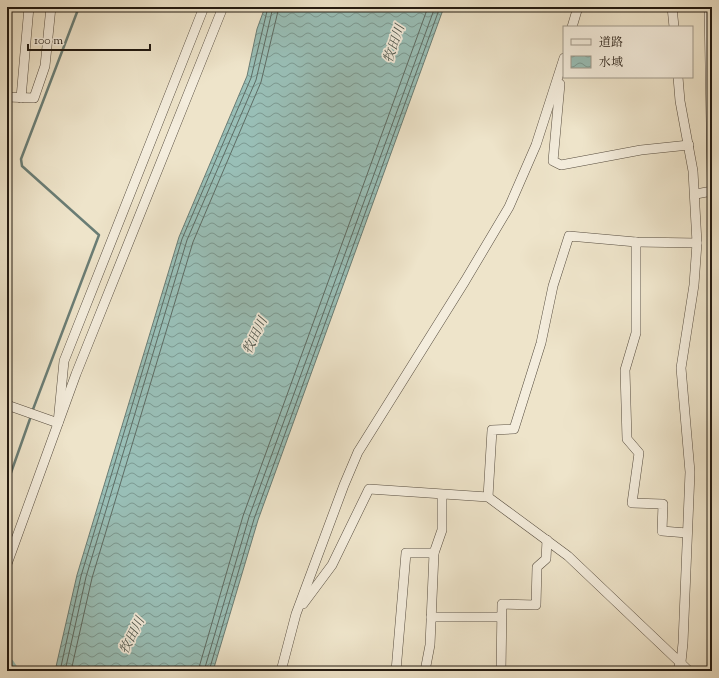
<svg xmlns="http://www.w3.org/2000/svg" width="719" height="678" font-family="'Sorts Mill Goudy','Noto Serif JP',serif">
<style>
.water{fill:url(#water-waves);stroke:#6a7d75}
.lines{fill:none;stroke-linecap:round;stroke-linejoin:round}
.shore{stroke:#5e6c64;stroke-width:1}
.stream{stroke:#6a7d75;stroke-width:2.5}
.river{stroke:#99bfb7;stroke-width:15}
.minor-casing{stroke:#564c3f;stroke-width:10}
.minor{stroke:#f4eddd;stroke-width:9}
.labels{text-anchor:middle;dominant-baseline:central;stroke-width:3.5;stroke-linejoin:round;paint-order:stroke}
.water-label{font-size:13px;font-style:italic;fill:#4c544b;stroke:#f4eddd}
</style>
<defs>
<pattern id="water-waves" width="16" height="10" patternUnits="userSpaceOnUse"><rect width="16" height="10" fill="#99bfb7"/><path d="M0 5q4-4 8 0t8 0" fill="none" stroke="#7c9a93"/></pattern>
</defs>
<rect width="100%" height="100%" fill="#eee4ca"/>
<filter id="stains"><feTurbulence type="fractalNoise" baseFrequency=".005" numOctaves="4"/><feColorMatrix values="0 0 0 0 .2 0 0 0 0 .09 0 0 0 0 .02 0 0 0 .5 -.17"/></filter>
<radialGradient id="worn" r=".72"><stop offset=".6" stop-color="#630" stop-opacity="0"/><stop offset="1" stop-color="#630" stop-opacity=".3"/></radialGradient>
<path class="water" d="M 265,7 L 444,7 L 258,520 L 213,671 L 55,671 L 77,575 L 179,237 L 247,76 L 257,29 Z"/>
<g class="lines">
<g class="shore">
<path d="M 60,671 L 81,576 L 182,239 L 251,78 L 268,7"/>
<path d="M 65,671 L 86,577 L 187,240 L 256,80 L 273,7"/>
<path d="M 71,671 L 92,578 L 193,242 L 261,82 L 279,7"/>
<path d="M 198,671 L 243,516 L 428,7"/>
<path d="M 204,671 L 249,517 L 435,7"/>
<path d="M 209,671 L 254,519 L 440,7"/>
</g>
<g class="stream">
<path d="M 32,412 L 99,235 L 22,166 L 21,159 L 79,7"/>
<path d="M 7,484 L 31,416"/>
</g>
<path class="river" d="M 7,665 L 11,671"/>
<g class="minor-casing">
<g id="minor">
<path d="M 672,7 L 674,27"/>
<path d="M 709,7 L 712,181"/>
<path d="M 572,27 L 578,7"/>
<path d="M 560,84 L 553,161 L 561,165 L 641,150 L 689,145"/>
<path d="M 7,97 L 34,98 L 45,66 L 51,7"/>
<path d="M 21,98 L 29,7"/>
<path d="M 696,194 L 712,191"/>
<path d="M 636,242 L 636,333 L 625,370 L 627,439 L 639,453 L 632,503 L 663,504 L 662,531 L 687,533"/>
<path d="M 7,405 L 58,423 L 64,361 L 204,7"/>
<path d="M 488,497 L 492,430 L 514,429 L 541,343 L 553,286 L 569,236 L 636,242 L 697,243"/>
<path d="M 7,564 L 76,374 L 223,7"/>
<path d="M 303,604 L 332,565 L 369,489 L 488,497 L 568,556 L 689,671"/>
<path d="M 431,617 L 501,617"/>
<path d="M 281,671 L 296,614 L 344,485 L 358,452 L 465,281 L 509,207 L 536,145 L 564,58"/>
<path d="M 396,671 L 406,553 L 434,553"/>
<path d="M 425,671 L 430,645 L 434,553 L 442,530 L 442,495"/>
<path d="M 501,671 L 502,604 L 536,605 L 537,567 L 546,559 L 547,540"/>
<path d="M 677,671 L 681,662 L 683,643 L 690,472 L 681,368 L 694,285 L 697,243 L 693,171 L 680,101 L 678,77"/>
</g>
</g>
<use href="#minor" class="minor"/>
</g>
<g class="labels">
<g class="water-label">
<text transform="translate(395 44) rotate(-71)">牧田川</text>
<text transform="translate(256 336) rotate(-64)">牧田川</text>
<text transform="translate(133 636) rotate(-63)">牧田川</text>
</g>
</g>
<rect width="719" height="678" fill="none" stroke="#eee4ca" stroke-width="24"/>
<rect x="8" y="8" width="703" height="662" fill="none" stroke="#231a11" stroke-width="2"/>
<rect x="12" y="12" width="695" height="654" fill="none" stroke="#231a11"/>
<rect x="563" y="26" width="130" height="52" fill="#f4eddd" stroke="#a0998b"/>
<rect x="571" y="39" width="20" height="6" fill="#f4eddd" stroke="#a0998b"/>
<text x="599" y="46" font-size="12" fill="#231a11">道路</text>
<rect x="571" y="56" width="20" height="12" fill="url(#water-waves)" stroke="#a0998b"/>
<text x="599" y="66" font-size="12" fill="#231a11">水域</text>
<path d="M28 44v6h122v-6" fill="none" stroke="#231a11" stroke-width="2"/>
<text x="34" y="44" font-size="12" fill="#231a11" stroke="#f4eddd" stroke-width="3" paint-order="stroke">100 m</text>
<rect width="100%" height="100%" filter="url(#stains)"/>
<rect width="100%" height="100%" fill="url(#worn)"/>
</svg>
